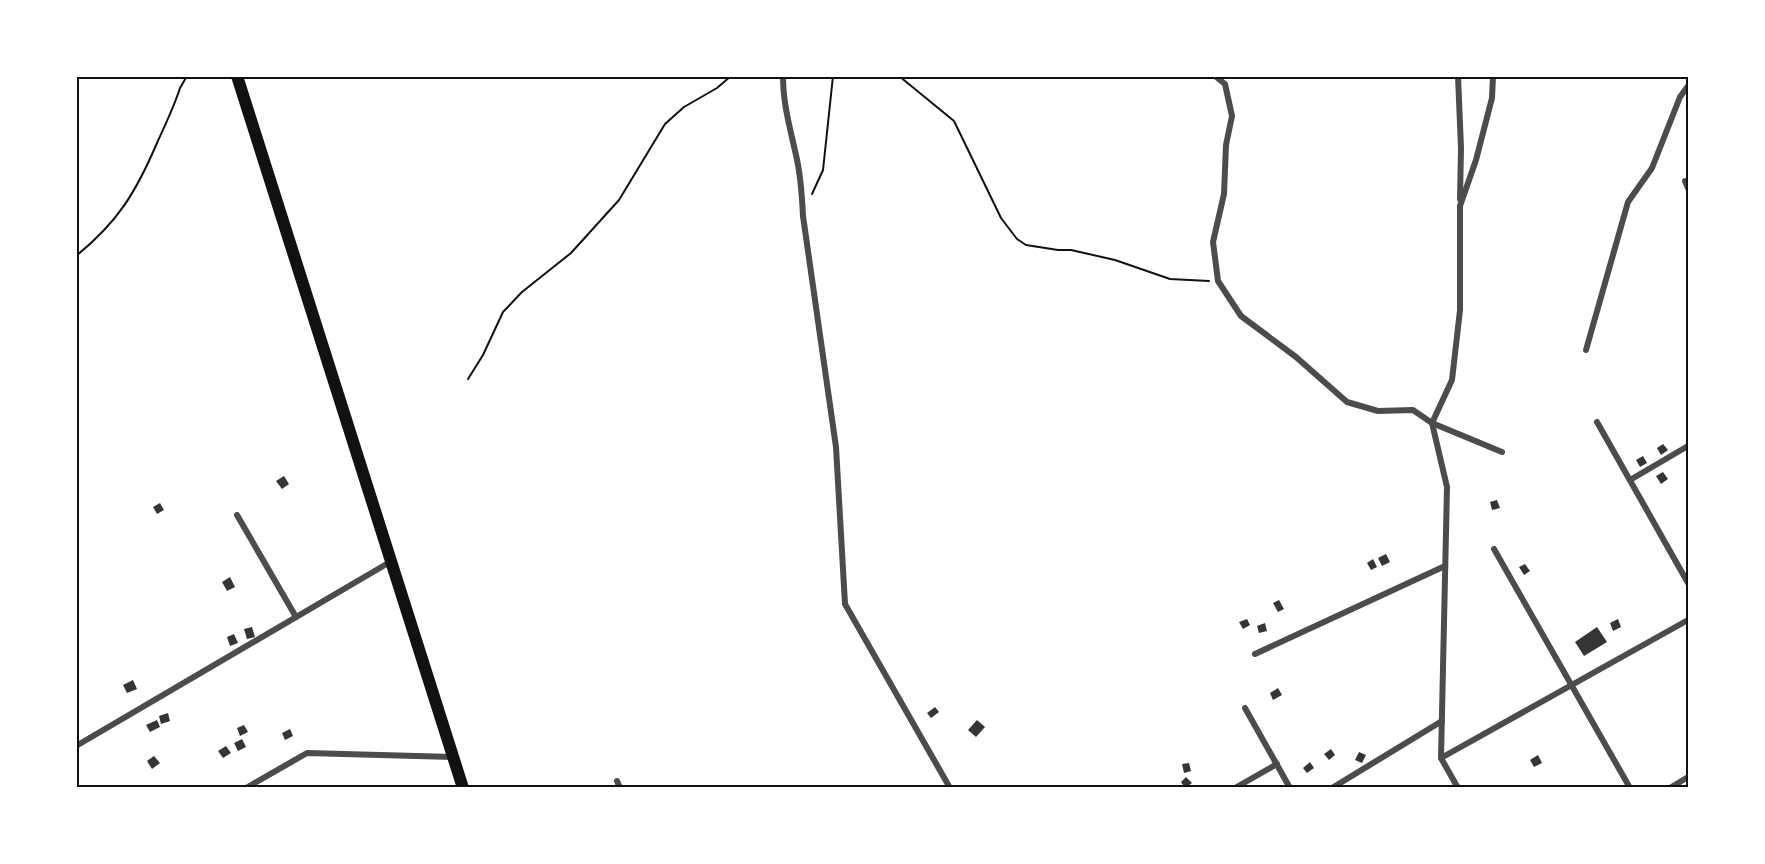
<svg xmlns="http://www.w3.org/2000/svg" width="1765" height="864" font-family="'Exo 2',sans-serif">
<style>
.building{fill:#353535}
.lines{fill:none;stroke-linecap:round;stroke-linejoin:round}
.path{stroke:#111;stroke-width:2}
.minor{stroke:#4c4c4c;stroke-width:6}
.secondary{stroke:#111;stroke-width:12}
.neatline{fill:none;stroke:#111;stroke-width:2}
</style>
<rect width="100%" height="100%" fill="#fff"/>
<g class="building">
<path d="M 1663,444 L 1668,450 L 1661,455 L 1657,448 Z"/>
<path d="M 1643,456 L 1647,463 L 1640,467 L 1636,460 Z"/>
<path d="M 1663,472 L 1668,479 L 1661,484 L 1656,476 Z"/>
<path d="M 284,476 L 289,484 L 282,489 L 276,481 Z"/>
<path d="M 1497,500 L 1500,508 L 1492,510 L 1490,502 Z"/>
<path d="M 160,503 L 164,510 L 157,514 L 153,507 Z"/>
<path d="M 1386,554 L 1390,562 L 1382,566 L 1378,558 Z"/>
<path d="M 1373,559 L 1377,567 L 1371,570 L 1367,563 Z"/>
<path d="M 1525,564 L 1530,571 L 1524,575 L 1519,567 Z"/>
<path d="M 230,577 L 235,587 L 227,591 L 222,582 Z"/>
<path d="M 1279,600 L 1284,609 L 1278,612 L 1273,603 Z"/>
<path d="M 1247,619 L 1250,625 L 1243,629 L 1239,622 Z"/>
<path d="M 1618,619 L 1621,627 L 1613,631 L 1610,623 Z"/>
<path d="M 1265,623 L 1267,631 L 1259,633 L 1257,626 Z"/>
<path d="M 252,627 L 255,637 L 247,639 L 244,629 Z"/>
<path d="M 1597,627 L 1607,642 L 1584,656 L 1575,642 Z"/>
<path d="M 234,634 L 238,643 L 230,646 L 227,637 Z"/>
<path d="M 133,680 L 137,689 L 127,693 L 123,685 Z"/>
<path d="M 1278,688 L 1282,695 L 1273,700 L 1270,693 Z"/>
<path d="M 935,707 L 939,712 L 931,718 L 927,713 Z"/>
<path d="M 168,713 L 170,721 L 161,724 L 159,716 Z"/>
<path d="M 157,720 L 160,727 L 150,732 L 146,725 Z"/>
<path d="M 977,720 L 985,727 L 976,737 L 968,730 Z"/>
<path d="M 244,725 L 248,732 L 240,736 L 237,728 Z"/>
<path d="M 290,729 L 293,736 L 285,740 L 282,733 Z"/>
<path d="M 242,739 L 246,747 L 238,751 L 234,743 Z"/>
<path d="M 226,746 L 231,753 L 223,758 L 218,751 Z"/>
<path d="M 1331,749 L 1335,755 L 1329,760 L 1324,754 Z"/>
<path d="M 1359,752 L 1366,755 L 1362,763 L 1355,760 Z"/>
<path d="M 1538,755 L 1542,763 L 1534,767 L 1530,760 Z"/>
<path d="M 154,756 L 160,763 L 152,769 L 147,761 Z"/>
<path d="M 1310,762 L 1314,768 L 1307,773 L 1303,768 Z"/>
<path d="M 1189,763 L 1191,771 L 1184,773 L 1182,764 Z"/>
<path d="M 1186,777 L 1192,783 L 1185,788 L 1181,782 Z"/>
</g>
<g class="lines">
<g class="path">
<path d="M 899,76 L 954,121 L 1001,218 L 1017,239 L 1026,245 L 1058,250 L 1071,250 L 1115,260 L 1170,279 L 1209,281"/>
<path d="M 812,194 L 823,170 L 833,76"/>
<path d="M 76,256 C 118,222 136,192 157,143 C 165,125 174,107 180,88 L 187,76"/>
<path d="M 468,379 L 483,355 L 503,312 L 522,292 L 571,253 L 619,200 L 665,124 L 684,107 L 717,88 L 731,76"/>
</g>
<g class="minor">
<path d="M 783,76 C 783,104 790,128 796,155 C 801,176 802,195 803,216 L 836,447 L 845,604 L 950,788"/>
<path d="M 1215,76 L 1225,84 L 1232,116 L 1226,145 L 1224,194 L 1213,242 L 1218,281 L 1241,316 L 1296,357 L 1347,402 L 1378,411 L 1413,410 L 1432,423 L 1502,452"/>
<path d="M 1458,76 L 1461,148 L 1460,199"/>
<path d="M 1685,181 L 1688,188"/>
<path d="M 1586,350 L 1628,202 L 1652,168 L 1680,97 L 1688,86"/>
<path d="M 1597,422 L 1688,583"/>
<path d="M 1630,480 L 1688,446"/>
<path d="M 237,515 L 296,617"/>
<path d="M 1494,549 L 1630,788"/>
<path d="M 1255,654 L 1445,566"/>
<path d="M 1245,708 L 1290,788"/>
<path d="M 76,746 L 390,562"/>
<path d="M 1441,758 L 1688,620"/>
<path d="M 617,781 L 620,788"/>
<path d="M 246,788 L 307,753 L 453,757"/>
<path d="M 1235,788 L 1277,764"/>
<path d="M 1332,788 L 1442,721"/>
<path d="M 1458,788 L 1441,758 L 1447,487 L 1432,423 L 1452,380 L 1460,310 L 1460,206 L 1476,160 L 1492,98 L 1493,76"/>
<path d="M 1670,788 L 1688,777"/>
</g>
<path class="secondary" d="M 237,76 L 463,788"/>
</g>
<rect width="1765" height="864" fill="none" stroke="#ffffff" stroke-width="156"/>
<rect x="78" y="78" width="1609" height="708" class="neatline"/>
</svg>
